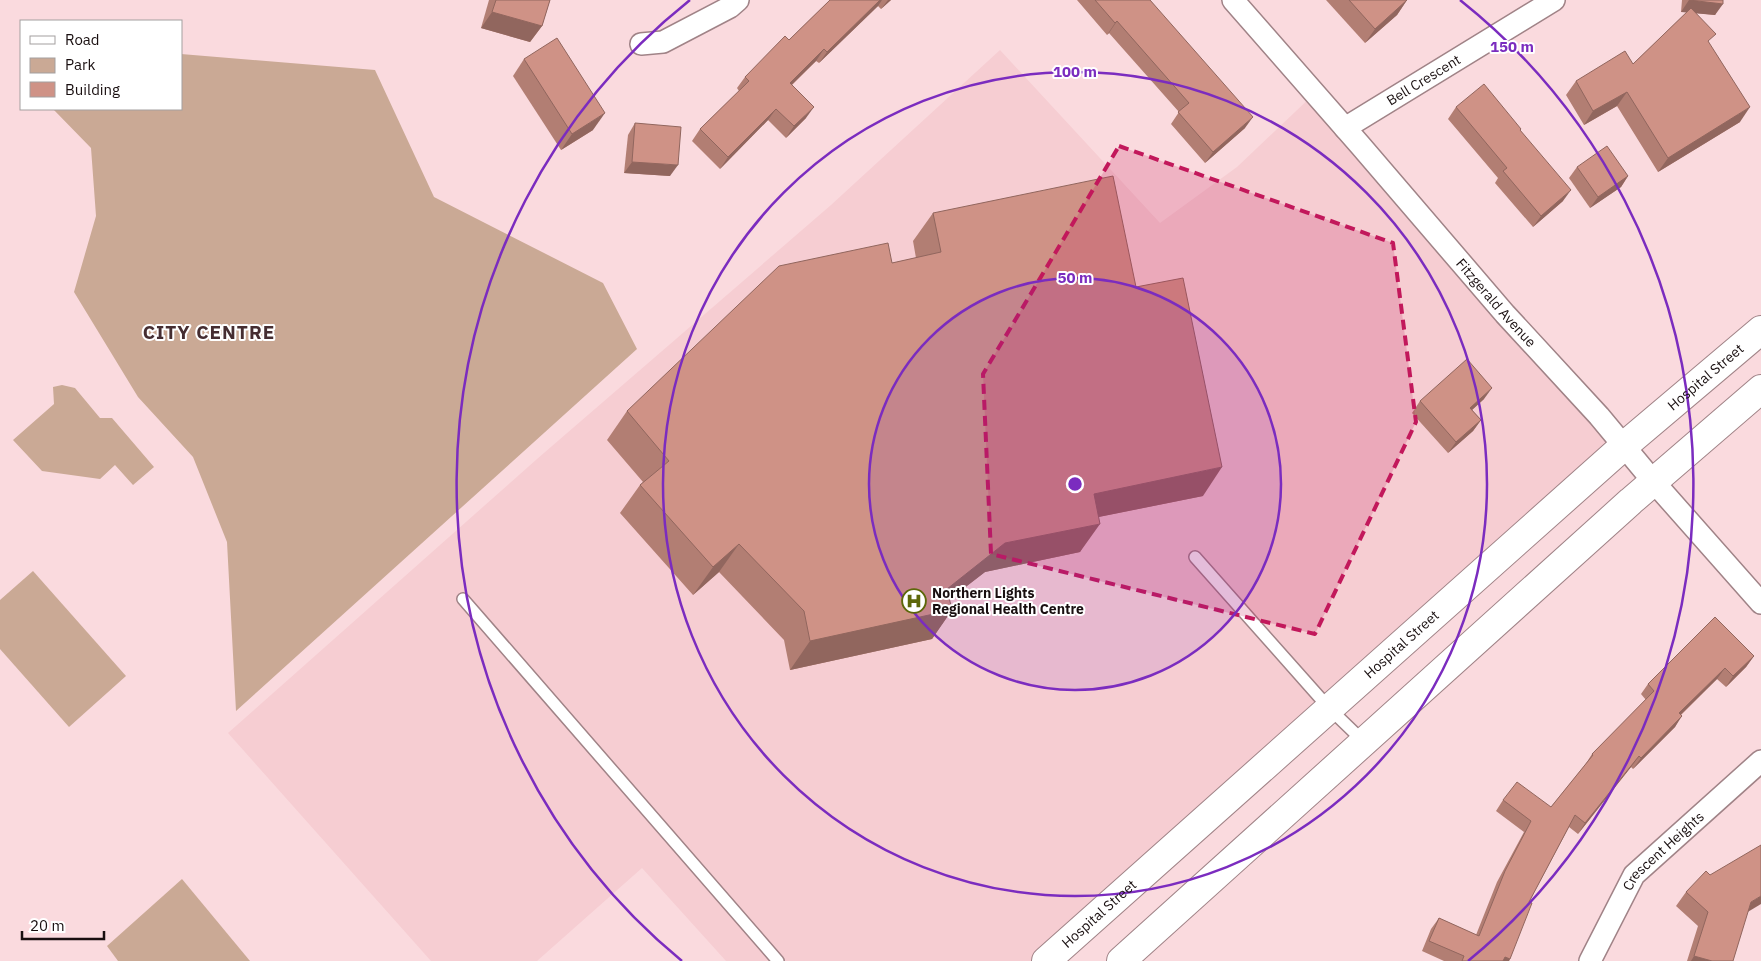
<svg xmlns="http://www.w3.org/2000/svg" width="1761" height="961" font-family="'IBM Plex Sans',sans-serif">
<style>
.built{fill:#f6cdd2}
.green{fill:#caa995}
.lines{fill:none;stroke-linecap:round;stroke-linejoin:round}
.lane-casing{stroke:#a08387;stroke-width:14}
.street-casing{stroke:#a08387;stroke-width:24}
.secondary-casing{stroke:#a08387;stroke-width:30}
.lane{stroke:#fff;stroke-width:11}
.street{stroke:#fff;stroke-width:21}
.secondary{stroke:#fff;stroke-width:28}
.wall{fill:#b27e73}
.shaded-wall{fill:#91665e}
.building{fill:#cf9286;stroke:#91665e}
.marked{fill:#c2185b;fill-opacity:0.2;stroke:#c2185b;stroke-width:4;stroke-dasharray:10 6;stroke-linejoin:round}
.ring{fill:none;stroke:#7b2cbf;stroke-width:2.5}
.labels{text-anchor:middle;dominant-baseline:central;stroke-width:4;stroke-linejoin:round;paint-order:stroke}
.street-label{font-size:14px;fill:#190f10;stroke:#fff}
.poi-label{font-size:14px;font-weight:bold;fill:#190f10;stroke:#fff;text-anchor:start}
.district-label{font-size:19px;font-weight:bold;letter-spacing:1px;fill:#452d31;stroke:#fff}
.centre{fill:#7b2cbf;stroke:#fff;stroke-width:2.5}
.ring-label{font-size:15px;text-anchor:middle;font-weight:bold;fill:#7b2cbf;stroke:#fff;stroke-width:4;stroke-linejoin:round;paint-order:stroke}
</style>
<rect width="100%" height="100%" fill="#fadade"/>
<path class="built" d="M 1000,50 L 1160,223 L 1237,167 L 1315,93 L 1625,445 L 1046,961 L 726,961 L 642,868 L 537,961 L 431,961 L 228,733 L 537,459 L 831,205 Z"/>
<g class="green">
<path d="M 181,54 L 375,70 L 434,197 L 603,283 L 637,349 L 236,711 L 227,542 L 193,457 L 138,397 L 74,292 L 96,216 L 91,148 L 53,109 L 181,109 Z"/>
<path d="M 62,385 L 75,388 L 100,418 L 112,418 L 154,467 L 133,485 L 115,465 L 100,479 L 42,471 L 13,440 L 54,404 L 53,387 Z"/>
<path d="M 33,571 L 126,676 L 69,727 L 0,649 L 0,600 Z"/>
<path d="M 182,879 L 250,961 L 118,961 L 107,946 Z"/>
</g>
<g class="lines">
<g class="lane-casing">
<g id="lane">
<path d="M 1195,557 L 1329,708 L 1363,741"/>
<path d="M 463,599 L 778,961"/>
</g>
</g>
<g class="street-casing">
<g id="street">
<path id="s1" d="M 1233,0 L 1360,145 L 1505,314 L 1599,416 L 1653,481 L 1761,603"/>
<path d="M 641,44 L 663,42 L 730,7 L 738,0"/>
<path id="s2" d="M 1345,128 L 1554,0"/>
<path id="s3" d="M 1590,961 L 1634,875 L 1761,761"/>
</g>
</g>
<g class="secondary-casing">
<g id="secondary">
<path id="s4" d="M 1046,961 L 1625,445 L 1761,330"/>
<path d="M 1121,961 L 1631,501 L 1761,389"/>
</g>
</g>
<use href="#lane" class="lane"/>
<use href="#street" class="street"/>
<use href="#secondary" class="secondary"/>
</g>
<g class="wall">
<path d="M 489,0 L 550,0 L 542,26 L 530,42 L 481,28 Z"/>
<path d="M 830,0 L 891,0 L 881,9 L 878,6 L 819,63 L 816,61 L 792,85 L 806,118 L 786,138 L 768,120 L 720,169 L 692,141 L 700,129 L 739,91 L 737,88 L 745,77 L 789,40 Z"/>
<path d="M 1077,0 L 1150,0 L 1245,128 L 1205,163 L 1171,124 L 1179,112 L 1109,33 L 1107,35 Z"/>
<path d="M 1326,0 L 1407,0 L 1397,15 L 1365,43 Z"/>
<path d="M 1682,0 L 1723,0 L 1715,15 L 1696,13 L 1709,43 L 1740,122 L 1658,172 L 1617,106 L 1584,125 L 1566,95 L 1576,81 L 1633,64 L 1687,12 L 1681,12 Z"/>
<path d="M 524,59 L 593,130 L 561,150 L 513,76 Z"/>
<path d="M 1456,107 L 1520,130 L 1563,201 L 1533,227 L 1495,183 L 1498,178 L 1448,119 Z"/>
<path d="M 635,123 L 670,176 L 624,173 L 628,135 Z"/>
<path d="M 1577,167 L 1628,176 L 1621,187 L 1590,208 L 1569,178 Z"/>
<path d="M 933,213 L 1136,287 L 1203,496 L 1098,517 L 1080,552 L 985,572 L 949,600 L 952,610 L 932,639 L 790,670 L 784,640 L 719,572 L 693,595 L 620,513 L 640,485 L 643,482 L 607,440 L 627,411 L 892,263 L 916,258 L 913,241 Z"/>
<path d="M 1484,399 L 1472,410 L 1481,420 L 1473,431 L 1448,453 L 1412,413 L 1420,401 Z"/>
<path d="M 1754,656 L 1746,667 L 1726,687 L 1717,679 L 1681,715 L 1675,727 L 1633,769 L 1631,767 L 1578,834 L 1569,827 L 1529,902 L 1509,961 L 1444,961 L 1422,951 L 1431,929 L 1439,918 L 1476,935 L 1497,882 L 1524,832 L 1496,811 L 1503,800 L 1551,807 L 1585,765 L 1592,754 L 1646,700 L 1641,694 L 1648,684 Z"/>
<path d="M 1710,875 L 1747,912 L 1733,961 L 1687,961 L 1698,926 L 1676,906 L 1686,892 Z"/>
</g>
<g class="shaded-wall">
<path d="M 880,0 L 882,0 L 878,6 L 819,63 L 827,52 Z"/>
<path d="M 888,0 L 891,0 L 881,9 Z"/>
<path d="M 1407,0 L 1397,15 L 1365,43 L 1375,29 Z"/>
<path d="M 1689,0 L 1723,4 L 1715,15 L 1681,12 Z"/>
<path d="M 492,12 L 542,26 L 530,42 L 481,28 Z"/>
<path d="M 1117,21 L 1109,33 L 1107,35 L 1115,23 Z"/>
<path d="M 824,49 L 816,61 L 782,94 L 790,83 Z"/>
<path d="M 1627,92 L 1617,106 L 1584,125 L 1593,111 Z"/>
<path d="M 814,107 L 806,118 L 786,138 L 794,126 Z"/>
<path d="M 1750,107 L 1740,122 L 1658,172 L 1668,158 Z"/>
<path d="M 776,109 L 768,120 L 720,169 L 728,157 Z"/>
<path d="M 605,113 L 593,130 L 561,150 L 572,134 Z"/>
<path d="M 1253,117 L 1245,128 L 1205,163 L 1213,152 Z"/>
<path d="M 632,162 L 678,165 L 670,176 L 624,173 Z"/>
<path d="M 1628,176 L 1621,187 L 1590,208 L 1598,197 Z"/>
<path d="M 1571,190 L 1563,201 L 1533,227 L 1541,216 Z"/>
<path d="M 1492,388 L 1484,399 L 1462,419 L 1470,408 Z"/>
<path d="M 1481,420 L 1473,431 L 1448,453 L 1456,442 Z"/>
<path d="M 1222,467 L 1203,496 L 1074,522 L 1094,494 Z"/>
<path d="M 1100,524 L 1080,552 L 985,572 L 929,615 L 952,610 L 932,639 L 790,670 L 810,641 L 947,589 L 1005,543 Z"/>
<path d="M 739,544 L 719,572 L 693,595 L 713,567 Z"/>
<path d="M 1754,656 L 1746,667 L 1726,687 L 1733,676 Z"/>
<path d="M 1725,668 L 1717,679 L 1671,724 L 1679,713 Z"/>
<path d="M 1682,716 L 1675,727 L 1633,769 L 1641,758 Z"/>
<path d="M 1639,756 L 1631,767 L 1578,834 L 1585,823 Z"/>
<path d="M 1761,896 L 1761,904 L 1741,916 L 1751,902 Z"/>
<path d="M 1694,956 L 1712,961 L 1691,961 Z"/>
<path d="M 1505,957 L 1510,959 L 1509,961 L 1502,961 Z"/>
</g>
<g class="building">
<path d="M 496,0 L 550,0 L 542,26 L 492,12 Z"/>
<path d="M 830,0 L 880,0 L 827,52 L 824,49 L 790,83 L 814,107 L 794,126 L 776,109 L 728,157 L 700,129 L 749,81 L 745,77 L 785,36 L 789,40 Z"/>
<path d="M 1095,0 L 1150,0 L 1253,117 L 1213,152 L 1178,112 L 1189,103 L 1117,21 L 1115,23 Z"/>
<path d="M 1349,0 L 1407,0 L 1375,29 Z"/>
<path d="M 1689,0 L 1723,0 L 1723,4 Z"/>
<path d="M 1691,8 L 1716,34 L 1708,41 L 1750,107 L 1668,158 L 1627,92 L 1593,111 L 1576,81 L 1625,51 L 1633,64 Z"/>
<path d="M 557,38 L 605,113 L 572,134 L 524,59 Z"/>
<path d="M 1484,84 L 1521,129 L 1520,130 L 1571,190 L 1541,216 L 1503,171 L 1507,168 L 1456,107 Z"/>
<path d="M 635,123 L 681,127 L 678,165 L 632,162 Z"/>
<path d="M 1607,146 L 1628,176 L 1598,197 L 1577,167 Z"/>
<path d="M 1113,176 L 1136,287 L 1183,278 L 1222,467 L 1094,494 L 1100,524 L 1005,543 L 947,589 L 952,610 L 810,641 L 804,611 L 739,544 L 713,567 L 640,485 L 669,461 L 627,411 L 779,266 L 888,243 L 892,263 L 941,252 L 933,213 Z"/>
<path d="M 1467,359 L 1492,388 L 1470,408 L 1481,420 L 1456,442 L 1420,401 Z"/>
<path d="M 1715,617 L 1754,656 L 1733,676 L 1725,668 L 1679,713 L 1682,716 L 1641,758 L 1639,756 L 1585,823 L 1575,815 L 1529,902 L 1532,903 L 1510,959 L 1505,957 L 1503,961 L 1462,961 L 1464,956 L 1429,941 L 1439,918 L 1479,936 L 1505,871 L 1531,821 L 1503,800 L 1517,782 L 1551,807 L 1593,755 L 1592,754 L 1654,691 L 1648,684 Z"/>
<path d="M 1761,845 L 1761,896 L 1751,902 L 1733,961 L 1712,961 L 1694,956 L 1708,912 L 1686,892 L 1706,871 L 1710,875 Z"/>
</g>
<path class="marked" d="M 1119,146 L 1393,243 L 1416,422 L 1315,634 L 991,554 L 983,374 Z"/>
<circle cx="1075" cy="484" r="206" fill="#7b2cbf" fill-opacity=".12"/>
<g class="ring">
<circle cx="1075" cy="484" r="206"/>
<circle cx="1075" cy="484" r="412"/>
<path d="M682 961A618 618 0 0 1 690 0M1460 0A618 618 0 0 1 1468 961"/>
</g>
<defs>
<g id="hospital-ring" transform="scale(1.25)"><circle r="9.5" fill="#fff" stroke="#5d670a" stroke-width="1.5"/><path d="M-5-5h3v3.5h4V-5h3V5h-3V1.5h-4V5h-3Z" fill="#5d670a"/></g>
</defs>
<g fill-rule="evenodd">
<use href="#hospital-ring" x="914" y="601"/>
</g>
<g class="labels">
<g class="street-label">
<text stroke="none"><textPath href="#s2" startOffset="92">Bell Crescent</textPath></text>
<text stroke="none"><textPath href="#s1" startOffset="401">Fitzgerald Avenue</textPath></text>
<text stroke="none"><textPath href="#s4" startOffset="881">Hospital Street</textPath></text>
<text stroke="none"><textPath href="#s4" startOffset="476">Hospital Street</textPath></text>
<text stroke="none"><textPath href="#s3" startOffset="134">Crescent Heights</textPath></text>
<text stroke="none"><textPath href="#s4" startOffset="71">Hospital Street</textPath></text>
</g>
<g class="poi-label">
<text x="932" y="593">Northern Lights<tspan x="932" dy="16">Regional Health Centre</tspan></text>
</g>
<g class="district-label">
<text x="209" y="332">CITY CENTRE</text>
</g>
</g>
<circle cx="1075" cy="484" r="8" class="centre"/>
<g class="ring-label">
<text x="1512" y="52">150 m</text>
<text x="1075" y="77">100 m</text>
<text x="1075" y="283">50 m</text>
</g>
<rect x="20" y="20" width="162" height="90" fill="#ffffff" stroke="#a39f9f"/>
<rect x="30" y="36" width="25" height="8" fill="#ffffff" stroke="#a39f9f"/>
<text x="65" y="45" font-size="15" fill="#190f10">Road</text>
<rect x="30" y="58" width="25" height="15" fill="#caa995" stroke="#a39f9f"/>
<text x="65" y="70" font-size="15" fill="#190f10">Park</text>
<rect x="30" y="82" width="25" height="15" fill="#cf9286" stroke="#a39f9f"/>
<text x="65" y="95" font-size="15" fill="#190f10">Building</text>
<path d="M22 931v8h82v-8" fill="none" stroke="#190f10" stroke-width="2.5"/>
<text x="30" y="931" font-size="15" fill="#190f10" stroke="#ffffff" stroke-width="4" paint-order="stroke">20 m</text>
</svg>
